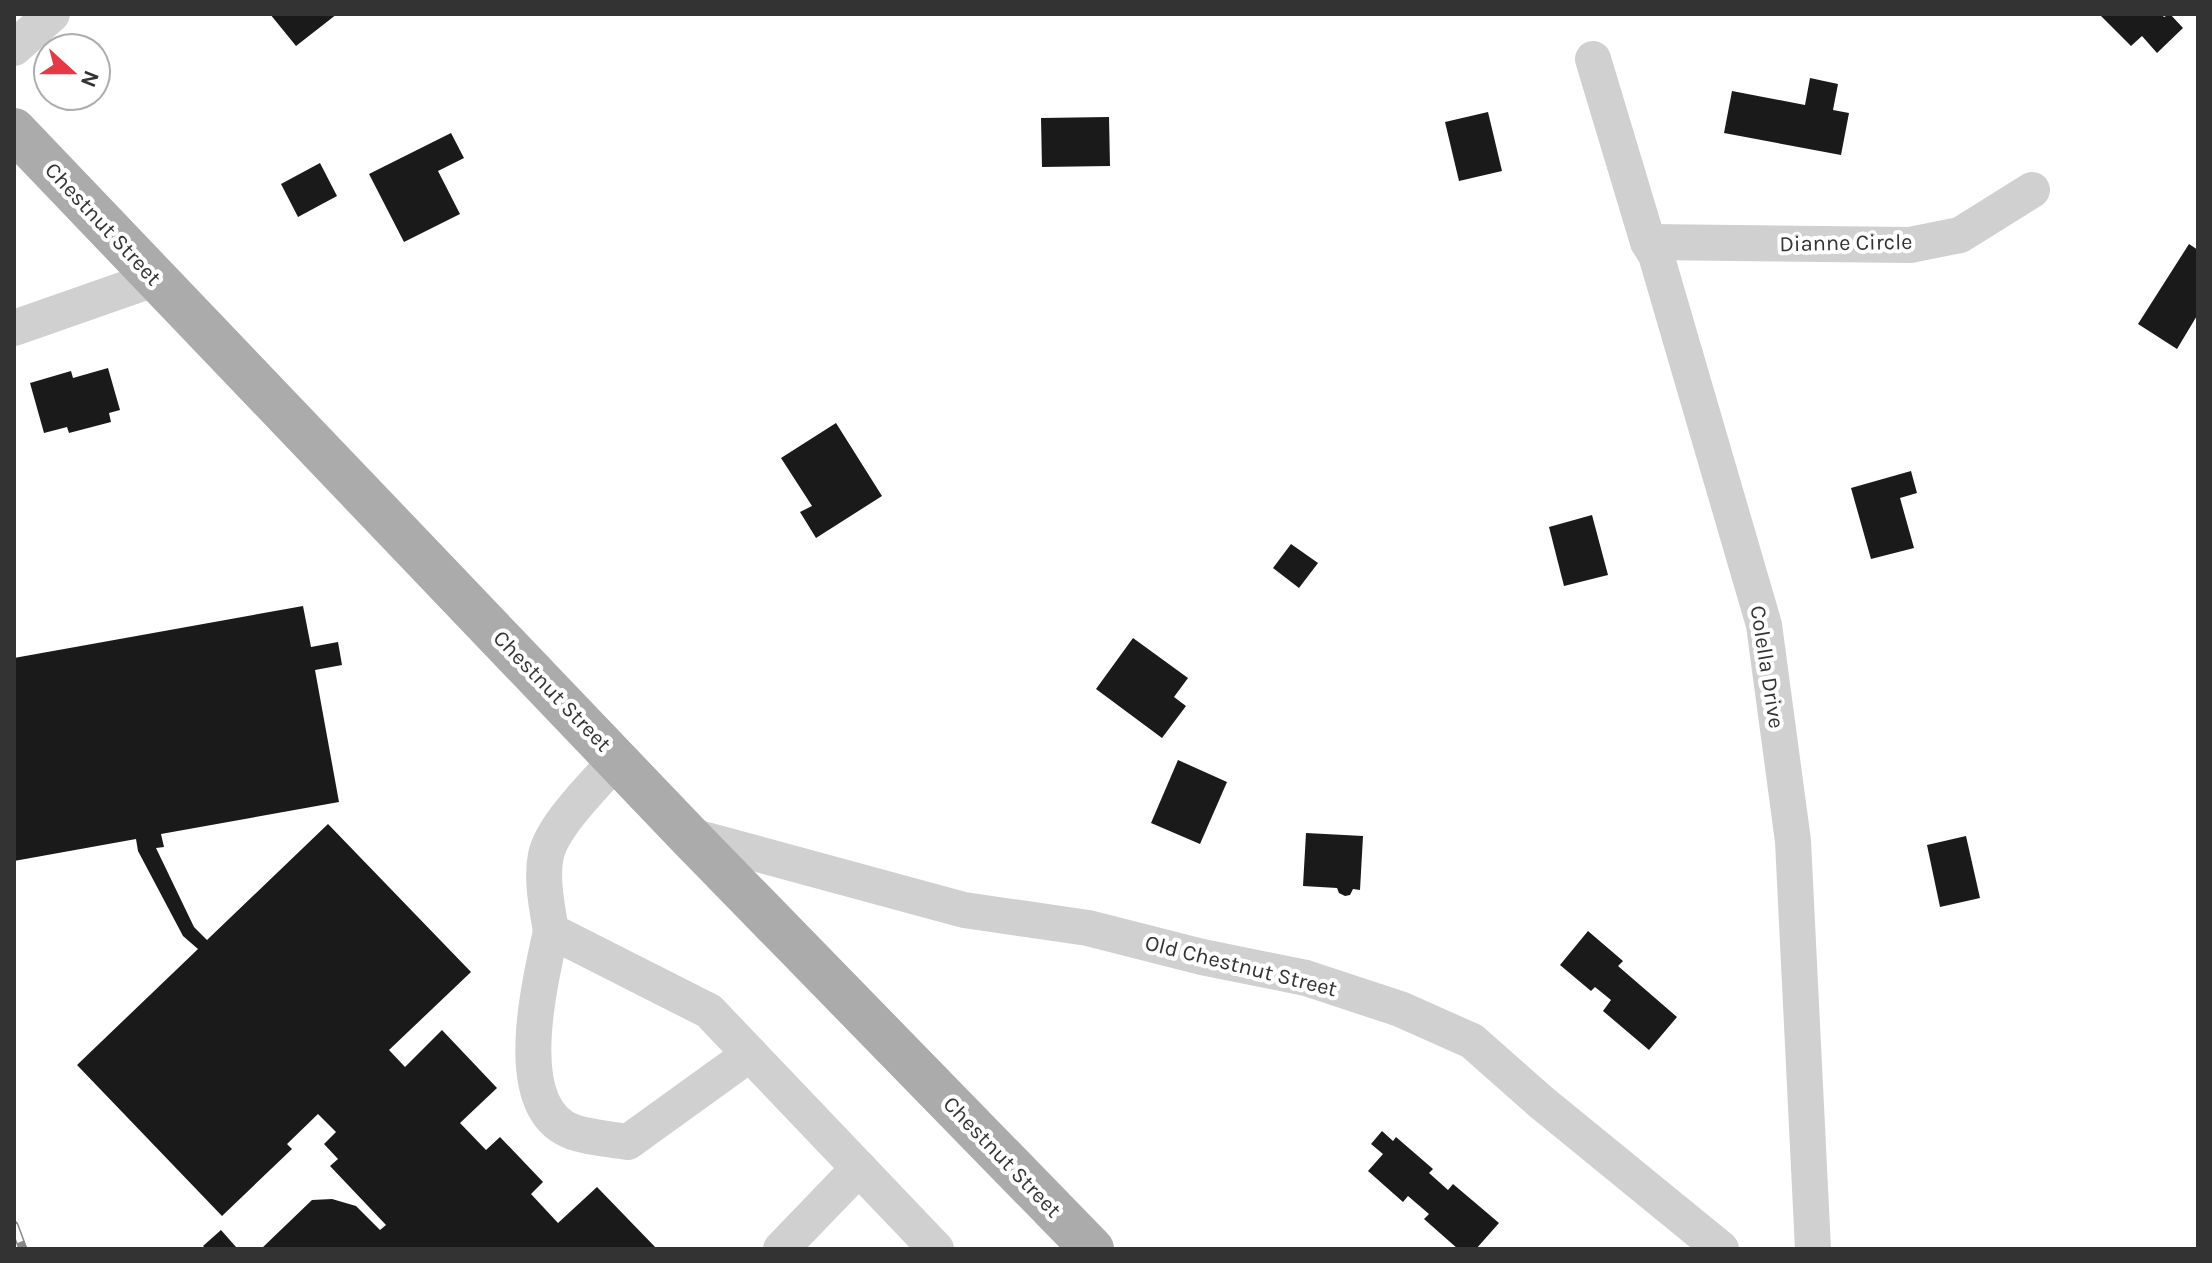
<svg xmlns="http://www.w3.org/2000/svg" width="2212" height="1263" font-family="Karla,sans-serif">
<style>
.building{fill:#1a1a1a}
.lines{fill:none;stroke-linecap:round;stroke-linejoin:round}
.minor{stroke:#d0d0d0;stroke-width:36}
.major{stroke:#ababab;stroke-width:44}
.rail-casing{stroke:#888;stroke-width:9}
.rail{stroke:#fff;stroke-width:6;stroke-dasharray:18;stroke-linecap:butt}
.labels{text-anchor:middle;dominant-baseline:central;stroke-width:8;stroke-linejoin:round;paint-order:stroke}
.street-label{font-size:22px;fill:#333;stroke:#fff}
</style>
<rect width="100%" height="100%" fill="#fff"/>
<g class="building">
<path d="M 270,14 L 337,14 L 296,46 Z"/>
<path d="M 2099,14 L 2161,14 L 2164,17 L 2170,14 L 2183,28 L 2157,53 L 2142,36 L 2131,46 Z"/>
<path d="M 1810,78 L 1838,84 L 1833,110 L 1849,113 L 1841,155 L 1724,133 L 1732,91 L 1805,105 Z"/>
<path d="M 1488,112 L 1502,171 L 1459,181 L 1445,122 Z"/>
<path d="M 1109,117 L 1110,166 L 1042,167 L 1041,118 Z"/>
<path d="M 451,133 L 464,158 L 438,171 L 460,214 L 404,242 L 369,174 Z"/>
<path d="M 320,163 L 337,196 L 298,217 L 281,184 Z"/>
<path d="M 2189,244 L 2198,250 L 2198,314 L 2177,349 L 2138,324 Z"/>
<path d="M 108,368 L 120,410 L 109,413 L 111,422 L 69,433 L 67,427 L 44,433 L 30,383 L 71,371 L 73,378 Z"/>
<path d="M 836,423 L 882,496 L 816,538 L 800,512 L 812,506 L 781,458 Z"/>
<path d="M 1911,471 L 1917,493 L 1900,498 L 1914,548 L 1871,559 L 1851,488 Z"/>
<path d="M 1592,515 L 1608,575 L 1564,586 L 1549,527 Z"/>
<path d="M 1291,544 L 1318,563 L 1299,588 L 1273,568 Z"/>
<path d="M 303,606 L 311,647 L 338,642 L 342,665 L 315,670 L 339,802 L 161,834 L 164,847 L 156,848 L 194,927 L 207,940 L 328,824 L 471,972 L 389,1050 L 405,1067 L 442,1030 L 497,1088 L 460,1123 L 486,1150 L 500,1137 L 543,1182 L 531,1194 L 558,1223 L 597,1187 L 657,1249 L 261,1249 L 312,1200 L 332,1199 L 356,1206 L 380,1230 L 386,1225 L 330,1166 L 338,1159 L 324,1144 L 336,1132 L 318,1114 L 287,1144 L 292,1149 L 222,1216 L 77,1065 L 198,949 L 183,936 L 138,851 L 136,839 L 14,861 L 14,658 Z"/>
<path d="M 1133,638 L 1188,678 L 1174,697 L 1186,706 L 1162,738 L 1096,689 Z"/>
<path d="M 1178,760 L 1227,782 L 1200,844 L 1151,823 Z"/>
<path d="M 1306,833 L 1363,836 L 1360,890 L 1353,889 L 1350,895 L 1345,896 L 1339,893 L 1337,888 L 1303,886 Z"/>
<path d="M 1966,836 L 1980,898 L 1940,907 L 1927,845 Z"/>
<path d="M 1588,931 L 1623,961 L 1618,966 L 1677,1017 L 1649,1050 L 1603,1011 L 1611,1000 L 1595,987 L 1591,991 L 1560,965 Z"/>
<path d="M 1382,1131 L 1393,1141 L 1396,1137 L 1433,1169 L 1429,1173 L 1448,1190 L 1453,1184 L 1499,1223 L 1476,1249 L 1458,1249 L 1424,1219 L 1429,1214 L 1408,1196 L 1403,1202 L 1368,1171 L 1383,1154 L 1371,1144 Z"/>
<path d="M 221,1230 L 236,1247 L 234,1249 L 206,1249 L 203,1246 Z"/>
</g>
<g class="lines">
<g class="minor">
<path d="M 14,48 L 52,14"/>
<path d="M 1593,59 L 1648,242 L 1656,255 L 1764,625 L 1793,841 L 1813,1249"/>
<path d="M 1648,242 L 1910,245 L 1960,235 L 2032,190"/>
<path d="M 14,328 L 154,279"/>
<path d="M 617,759 C 596,784 553,824 546,855 C 541,879 547,907 551,931 L 709,1011 L 936,1249"/>
<path d="M 688,835 L 964,910 L 1088,928 L 1202,957 L 1306,978 L 1400,1009 L 1472,1041 L 1541,1102 L 1721,1249"/>
<path d="M 551,931 C 541,980 507,1108 573,1132 C 590,1138 611,1139 628,1142 L 750,1054"/>
<path d="M 781,1249 L 859,1168"/>
</g>
<path class="major" d="M 14,130 L 688,835 L 1092,1249"/>
<g class="rail-casing">
<path id="rail" d="M 14,1225 L 23,1249"/>
</g>
<use href="#rail" class="rail"/>
</g>
<g class="labels">
<g class="street-label">
<text transform="translate(103 224) rotate(47)">Chestnut Street</text>
<text transform="translate(1846 243) rotate(-1)">Dianne Circle</text>
<text transform="translate(1767 667) rotate(81)">Colella Drive</text>
<text transform="translate(552 691) rotate(46)">Chestnut Street</text>
<text transform="translate(1241 966) rotate(14)">Old Chestnut Street</text>
<text transform="translate(1002 1157) rotate(46)">Chestnut Street</text>
</g>
</g>
<rect width="2212" height="1263" fill="none" stroke="#333333" stroke-width="32"/>
<g transform="translate(72 72) rotate(111)"><circle r="38" fill="#ffffff" stroke="#adadad" stroke-width="2"/>
<path d="M0-6L14 30L0 20L-14 30Z" fill="#e63946"/>
<text y="-12" font-size="22" font-weight="bold" text-anchor="middle" fill="#333333">N</text>
</g>
</svg>
